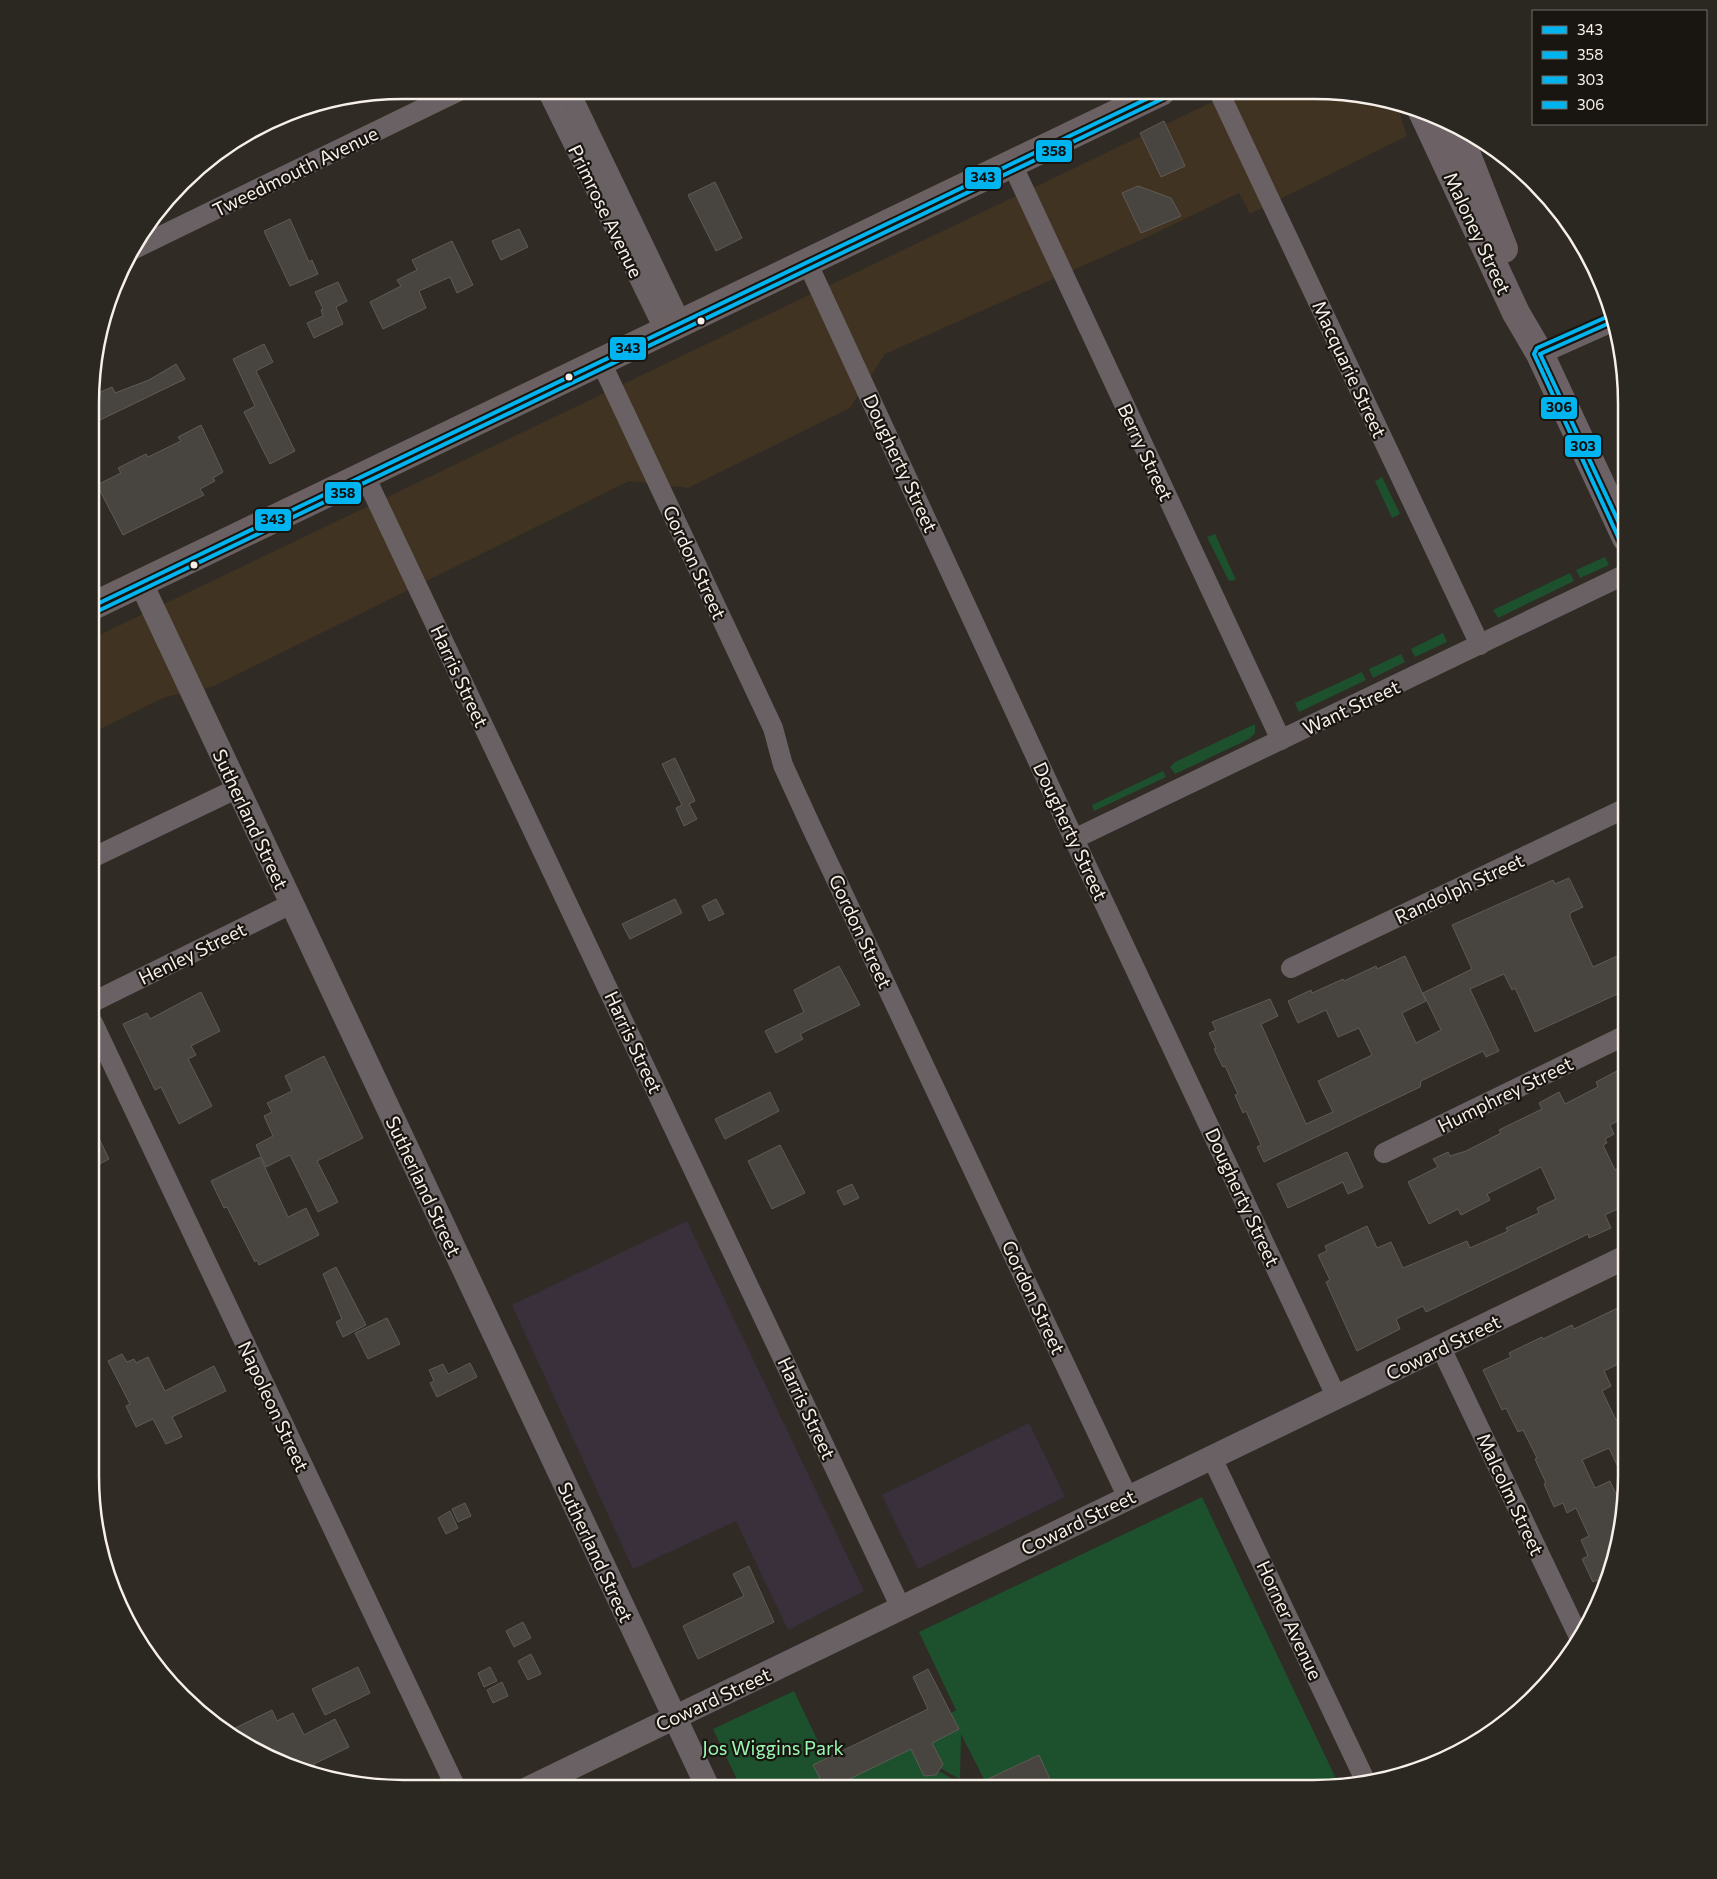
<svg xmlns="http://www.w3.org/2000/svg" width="1717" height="1879" font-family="Commissioner,sans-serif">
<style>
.built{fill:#403322}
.education{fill:#39303c}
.green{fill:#1d512e}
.building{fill:#48443f;stroke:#605b55}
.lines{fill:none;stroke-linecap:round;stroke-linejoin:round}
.minor{stroke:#6a6164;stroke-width:20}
.tertiary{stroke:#6a6164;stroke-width:24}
.secondary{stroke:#6c6265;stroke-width:28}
.primary{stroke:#6c6162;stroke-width:28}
.bus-1-casing{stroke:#191510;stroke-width:8}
.bus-2-casing{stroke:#191510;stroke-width:8}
.bus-3-casing{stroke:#191510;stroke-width:8}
.bus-4-casing{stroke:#191510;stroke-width:8}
.bus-1{stroke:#00b5ef;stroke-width:4}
.bus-2{stroke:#00b5ef;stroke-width:4}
.bus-3{stroke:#00b5ef;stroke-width:4}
.bus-4{stroke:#00b5ef;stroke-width:4}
.bus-dot{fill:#f7f0e9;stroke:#191510;stroke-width:2}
.labels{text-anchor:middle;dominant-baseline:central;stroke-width:4.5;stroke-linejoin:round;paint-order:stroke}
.street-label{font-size:19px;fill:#f7f0e9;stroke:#191510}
.park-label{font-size:19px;fill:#99f7b1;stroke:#191510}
.rim{fill:none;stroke:#f7f0e9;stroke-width:2.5}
.line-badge{stroke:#191510;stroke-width:2}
.pale-badge-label{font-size:14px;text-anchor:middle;font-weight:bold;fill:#111}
</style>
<rect width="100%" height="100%" fill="#302b25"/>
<path class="built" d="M 1233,92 L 1355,93 L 1396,102 L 1407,136 L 1250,214 L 1239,193 L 1143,239 L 885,354 L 850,408 L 688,488 L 629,481 L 212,687 L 165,697 L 94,732 L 95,637 Z"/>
<g class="education">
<path d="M 687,1221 L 864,1591 L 788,1630 L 736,1521 L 633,1569 L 512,1305 Z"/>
<path d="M 1029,1423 L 1065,1497 L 918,1569 L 882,1495 Z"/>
</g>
<g class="green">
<path d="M 1382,477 L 1400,514 L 1392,518 L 1375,481 Z"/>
<path d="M 1215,534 L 1236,580 L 1229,581 L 1207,537 Z"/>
<path d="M 1605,557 L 1609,565 L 1580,578 L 1576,570 Z"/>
<path d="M 1570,573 L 1574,581 L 1498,618 L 1493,610 Z"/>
<path d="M 1443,633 L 1447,642 L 1415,657 L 1411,649 Z"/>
<path d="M 1401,654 L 1405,662 L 1373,678 L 1369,669 Z"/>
<path d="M 1362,672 L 1366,680 L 1299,712 L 1295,703 Z"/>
<path d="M 1255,724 L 1255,733 L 1249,739 L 1175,774 L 1170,767 L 1175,762 Z"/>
<path d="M 1163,771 L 1166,777 L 1094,811 L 1092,805 Z"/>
<path d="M 1202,1497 L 1340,1787 L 1054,1788 L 1038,1755 L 985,1781 L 961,1734 L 960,1779 L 940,1768 L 943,1764 L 936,1750 L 931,1750 L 924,1776 L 936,1775 L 939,1771 L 959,1783 L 961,1788 L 831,1788 L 941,1734 L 959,1729 L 951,1713 L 956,1710 L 919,1632 Z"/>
<path d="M 794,1691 L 833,1773 L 821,1779 L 825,1788 L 741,1788 L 713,1729 Z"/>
</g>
<g class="building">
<path d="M 1164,121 L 1185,166 L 1161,177 L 1140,133 Z"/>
<path d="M 715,182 L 742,238 L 716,251 L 688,195 Z"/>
<path d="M 1138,186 L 1171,198 L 1181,216 L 1141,233 L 1122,193 Z"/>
<path d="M 290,219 L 309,262 L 312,260 L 318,274 L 290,286 L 264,231 Z"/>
<path d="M 519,229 L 528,247 L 501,260 L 492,241 Z"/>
<path d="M 452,241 L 473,285 L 457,293 L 450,277 L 419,291 L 426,308 L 383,329 L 370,302 L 401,286 L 397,280 L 417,270 L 412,260 Z"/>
<path d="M 338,282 L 347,301 L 336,307 L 343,324 L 314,338 L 307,323 L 323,316 L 321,310 L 323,309 L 315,292 Z"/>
<path d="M 264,344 L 273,362 L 256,371 L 295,451 L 270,464 L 244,412 L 255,406 L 233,359 Z"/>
<path d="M 176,364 L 185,379 L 96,422 L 96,394 L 112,387 L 115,393 L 149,380 Z"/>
<path d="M 201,425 L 223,472 L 213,478 L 215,481 L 200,489 L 204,495 L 123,535 L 97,485 L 121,473 L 118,468 L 146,454 L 148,457 L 181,441 L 178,437 Z"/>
<path d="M 675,758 L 695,801 L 689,804 L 697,819 L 684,826 L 676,808 L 682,805 L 662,764 Z"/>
<path d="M 1569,878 L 1583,907 L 1570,913 L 1570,917 L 1593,967 L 1626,952 L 1626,990 L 1535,1032 L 1515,988 L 1512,990 L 1504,974 L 1470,989 L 1499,1051 L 1486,1057 L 1483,1051 L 1456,1064 L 1421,1081 L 1420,1087 L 1264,1162 L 1257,1147 L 1261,1145 L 1246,1111 L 1243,1113 L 1235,1095 L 1238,1094 L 1225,1066 L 1223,1067 L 1214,1049 L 1216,1048 L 1209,1033 L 1216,1030 L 1212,1022 L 1270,999 L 1278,1016 L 1261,1024 L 1306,1124 L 1333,1112 L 1318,1081 L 1372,1055 L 1359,1028 L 1338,1037 L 1326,1010 L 1298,1023 L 1288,1001 L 1311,990 L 1312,993 L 1343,979 L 1344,981 L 1376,966 L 1377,969 L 1405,956 L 1426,1001 L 1402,1013 L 1416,1043 L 1441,1030 L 1423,993 L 1472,969 L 1452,925 L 1553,880 L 1555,884 Z"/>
<path d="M 675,899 L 682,913 L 630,939 L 622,924 Z"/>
<path d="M 716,899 L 724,914 L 709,921 L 702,906 Z"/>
<path d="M 839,966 L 860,1005 L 800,1034 L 803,1039 L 776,1053 L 765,1031 L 804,1012 L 794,990 Z"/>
<path d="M 201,992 L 220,1031 L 191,1046 L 196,1055 L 188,1059 L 212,1106 L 179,1124 L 161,1087 L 155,1090 L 123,1024 L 147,1013 L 150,1019 Z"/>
<path d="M 324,1056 L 363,1138 L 317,1161 L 338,1202 L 318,1212 L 290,1155 L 266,1167 L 256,1145 L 273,1136 L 264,1116 L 272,1112 L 267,1103 L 292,1091 L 285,1076 Z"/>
<path d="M 1617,1071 L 1626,1090 L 1626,1117 L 1610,1125 L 1614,1134 L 1605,1139 L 1607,1143 L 1603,1145 L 1615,1170 L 1626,1164 L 1626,1205 L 1605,1215 L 1611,1228 L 1589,1238 L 1588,1234 L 1426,1312 L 1423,1306 L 1396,1319 L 1400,1329 L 1357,1351 L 1326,1282 L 1330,1280 L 1318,1255 L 1327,1251 L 1325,1246 L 1367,1226 L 1377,1248 L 1391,1242 L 1403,1268 L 1467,1241 L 1470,1248 L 1508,1231 L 1506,1228 L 1539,1213 L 1537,1208 L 1556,1199 L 1541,1167 L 1487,1194 L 1490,1200 L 1461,1215 L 1458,1209 L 1429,1224 L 1408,1182 L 1438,1167 L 1433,1159 L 1448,1152 L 1450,1156 L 1466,1151 L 1501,1133 L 1499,1130 L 1542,1109 L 1539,1103 L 1559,1092 L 1565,1104 L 1598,1087 L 1596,1082 Z"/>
<path d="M 770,1092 L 779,1111 L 725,1139 L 715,1119 Z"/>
<path d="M 92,1124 L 109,1159 L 92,1168 Z"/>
<path d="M 780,1145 L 805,1193 L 772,1209 L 748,1161 Z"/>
<path d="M 1347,1152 L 1363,1187 L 1348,1194 L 1343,1182 L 1288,1208 L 1277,1184 Z"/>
<path d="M 260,1157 L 288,1217 L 306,1208 L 319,1235 L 259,1265 L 257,1260 L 255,1262 L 227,1207 L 224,1208 L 211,1181 Z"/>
<path d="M 852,1184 L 859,1198 L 844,1205 L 837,1191 Z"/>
<path d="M 336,1267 L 366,1325 L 343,1337 L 336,1322 L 342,1319 L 323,1274 Z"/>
<path d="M 1626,1304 L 1626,1360 L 1604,1371 L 1611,1386 L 1602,1391 L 1616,1420 L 1626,1415 L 1626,1484 L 1609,1448 L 1582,1460 L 1595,1488 L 1610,1481 L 1624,1512 L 1616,1558 L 1602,1591 L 1597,1580 L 1593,1582 L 1582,1559 L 1588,1556 L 1581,1540 L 1589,1536 L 1576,1508 L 1567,1513 L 1563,1503 L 1554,1507 L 1544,1484 L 1546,1483 L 1535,1459 L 1537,1458 L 1523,1430 L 1518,1432 L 1506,1408 L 1502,1410 L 1483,1370 L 1511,1357 L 1509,1353 L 1542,1337 L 1543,1339 L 1572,1325 L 1574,1329 Z"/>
<path d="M 387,1318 L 400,1344 L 368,1359 L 355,1333 Z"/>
<path d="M 122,1354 L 127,1362 L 134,1359 L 136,1363 L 148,1357 L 165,1391 L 214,1366 L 226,1391 L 172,1417 L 182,1437 L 166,1444 L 153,1419 L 136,1427 L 126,1406 L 130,1404 L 108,1361 Z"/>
<path d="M 470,1363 L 477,1377 L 437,1397 L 430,1383 L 434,1381 L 429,1370 L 443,1364 L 448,1374 Z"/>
<path d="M 465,1503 L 471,1516 L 458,1522 L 452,1509 Z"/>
<path d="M 450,1511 L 458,1528 L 446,1534 L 438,1518 Z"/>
<path d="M 749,1566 L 774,1622 L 698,1659 L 683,1626 L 744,1596 L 733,1574 Z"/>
<path d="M 523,1622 L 531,1638 L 514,1647 L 506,1631 Z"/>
<path d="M 531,1654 L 541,1674 L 528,1680 L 518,1661 Z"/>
<path d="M 358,1667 L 370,1693 L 325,1715 L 312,1689 Z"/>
<path d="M 490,1667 L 497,1681 L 484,1687 L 478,1673 Z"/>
<path d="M 928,1669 L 959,1729 L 932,1743 L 943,1764 L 936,1775 L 924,1776 L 911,1749 L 831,1788 L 825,1788 L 813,1765 L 928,1709 L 913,1677 Z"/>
<path d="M 502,1682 L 508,1696 L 493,1703 L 487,1690 Z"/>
<path d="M 272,1710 L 277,1721 L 293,1713 L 304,1735 L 335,1719 L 349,1747 L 314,1764 L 320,1778 L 246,1747 L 227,1732 Z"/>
<path d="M 1039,1755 L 1054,1788 L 969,1788 Z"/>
</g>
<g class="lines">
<g class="minor">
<path d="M 547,90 L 665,331"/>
<path d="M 569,90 L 681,323"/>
<path d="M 1219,92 L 1480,645"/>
<path d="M 1012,164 L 1281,740"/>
<path d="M 130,251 L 461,90"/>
<path d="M 807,262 L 1074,839 L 1337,1398"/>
<path d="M 1540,354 L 1614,321"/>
<path d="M 601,362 L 773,728 L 783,765 L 810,824 L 1128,1498"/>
<path d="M 365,476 L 901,1608"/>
<path d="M 1074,839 L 1626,574"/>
<path d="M 94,857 L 236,789"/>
<path d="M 1291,968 L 1626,808"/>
<path d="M 93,1002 L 291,904"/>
<path d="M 93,1023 L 456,1788"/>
<path d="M 1384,1153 L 1626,1035"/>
<path d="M 1441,1348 L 1580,1639"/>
<path d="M 1212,1458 L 1366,1782"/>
</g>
<g class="tertiary">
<path d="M 141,583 L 708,1788"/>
<path d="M 529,1788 L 1626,1257"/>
</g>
<g class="secondary">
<path d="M 1421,109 L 1516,313 L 1540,354 L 1626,538"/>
<path d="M 1456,127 L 1504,249"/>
</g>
<path class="primary" d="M 95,605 L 1161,92"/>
<g class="bus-1-casing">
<path id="bus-1" d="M 95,605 L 1161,92"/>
</g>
<g class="bus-2-casing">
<path id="bus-2" d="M 98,611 L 1164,98"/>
</g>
<g class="bus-3-casing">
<g id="bus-3">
<path d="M 1540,354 L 1626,538"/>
<path d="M 1540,354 L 1614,321"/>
</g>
</g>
<g class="bus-4-casing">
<path id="bus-4" d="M 1611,315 L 1537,348 L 1534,354 L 1620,541"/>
</g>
<use href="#bus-1" class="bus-1"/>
<use href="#bus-2" class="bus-2"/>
<use href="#bus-3" class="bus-3"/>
<use href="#bus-4" class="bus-4"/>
</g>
<g class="bus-dot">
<circle cx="701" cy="321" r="4.5"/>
<circle cx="569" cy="377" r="4.5"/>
<circle cx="194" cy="565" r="4.5"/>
</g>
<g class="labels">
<g class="street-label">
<text transform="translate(295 171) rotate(-26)">Tweedmouth Avenue</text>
<text transform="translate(606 211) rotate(64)">Primrose Avenue</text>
<text transform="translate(1478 233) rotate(65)">Maloney Street</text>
<text transform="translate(1350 369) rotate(65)">Macquarie Street</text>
<text transform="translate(1146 452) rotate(65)">Berry Street</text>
<text transform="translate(901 463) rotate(65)">Dougherty Street</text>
<text transform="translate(695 562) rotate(65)">Gordon Street</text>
<text transform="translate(460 676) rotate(65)">Harris Street</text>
<text transform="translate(1351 707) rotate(-25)">Want Street</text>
<text transform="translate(251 819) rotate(65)">Sutherland Street</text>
<text transform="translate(1071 831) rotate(65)">Dougherty Street</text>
<text transform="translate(1459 888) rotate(-25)">Randolph Street</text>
<text transform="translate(861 931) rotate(65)">Gordon Street</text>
<text transform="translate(192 953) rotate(-26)">Henley Street</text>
<text transform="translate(634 1042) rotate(65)">Harris Street</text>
<text transform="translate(1505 1094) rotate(-26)">Humphrey Street</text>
<text transform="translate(424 1186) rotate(65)">Sutherland Street</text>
<text transform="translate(1243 1197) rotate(65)">Dougherty Street</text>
<text transform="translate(1034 1297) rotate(65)">Gordon Street</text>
<text transform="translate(1443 1347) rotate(-26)">Coward Street</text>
<text transform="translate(274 1406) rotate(65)">Napoleon Street</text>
<text transform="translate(807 1408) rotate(65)">Harris Street</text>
<text transform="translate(1511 1494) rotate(65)">Malcolm Street</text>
<text transform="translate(1078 1522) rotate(-26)">Coward Street</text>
<text transform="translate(596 1552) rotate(65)">Sutherland Street</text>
<text transform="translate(1290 1620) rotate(65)">Horner Avenue</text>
<text transform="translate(713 1699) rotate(-25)">Coward Street</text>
</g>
<g class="park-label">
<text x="773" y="1747">Jos Wiggins Park</text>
</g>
</g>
<path d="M0 0H1717V1879H0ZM403 99H1314A304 304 0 0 1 1618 403V1476A304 304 0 0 1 1314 1780H403A304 304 0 0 1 99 1476V403A304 304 0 0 1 403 99Z" fill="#2b2721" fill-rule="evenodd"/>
<path class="rim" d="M403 99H1314A304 304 0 0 1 1618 403V1476A304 304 0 0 1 1314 1780H403A304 304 0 0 1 99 1476V403A304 304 0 0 1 403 99Z"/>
<g class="line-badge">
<rect x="1035" y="139" width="38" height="24" rx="5" fill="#00b5ef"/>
<rect x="964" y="166" width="38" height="24" rx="5" fill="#00b5ef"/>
<rect x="609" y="336" width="38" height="25" rx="5" fill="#00b5ef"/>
<rect x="1540" y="396" width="38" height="24" rx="5" fill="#00b5ef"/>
<rect x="1564" y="434" width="38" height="24" rx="5" fill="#00b5ef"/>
<rect x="324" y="481" width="38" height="24" rx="5" fill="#00b5ef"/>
<rect x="254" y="508" width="38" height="24" rx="5" fill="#00b5ef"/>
</g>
<g class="pale-badge-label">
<text x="1054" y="156">358</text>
<text x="983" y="182">343</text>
<text x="628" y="353">343</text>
<text x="1559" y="412">306</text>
<text x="1583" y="451">303</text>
<text x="343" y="498">358</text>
<text x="273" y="524">343</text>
</g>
<rect x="1532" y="10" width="175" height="115" fill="#191510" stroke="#726d67"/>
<rect x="1542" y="26" width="25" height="8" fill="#00b5ef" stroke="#726d67"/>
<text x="1577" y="35" font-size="15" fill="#f7f0e9">343</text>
<rect x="1542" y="51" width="25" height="8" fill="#00b5ef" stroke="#726d67"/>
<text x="1577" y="60" font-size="15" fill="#f7f0e9">358</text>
<rect x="1542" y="76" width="25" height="8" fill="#00b5ef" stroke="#726d67"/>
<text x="1577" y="85" font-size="15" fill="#f7f0e9">303</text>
<rect x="1542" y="101" width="25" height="8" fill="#00b5ef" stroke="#726d67"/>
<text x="1577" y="110" font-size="15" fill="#f7f0e9">306</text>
</svg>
